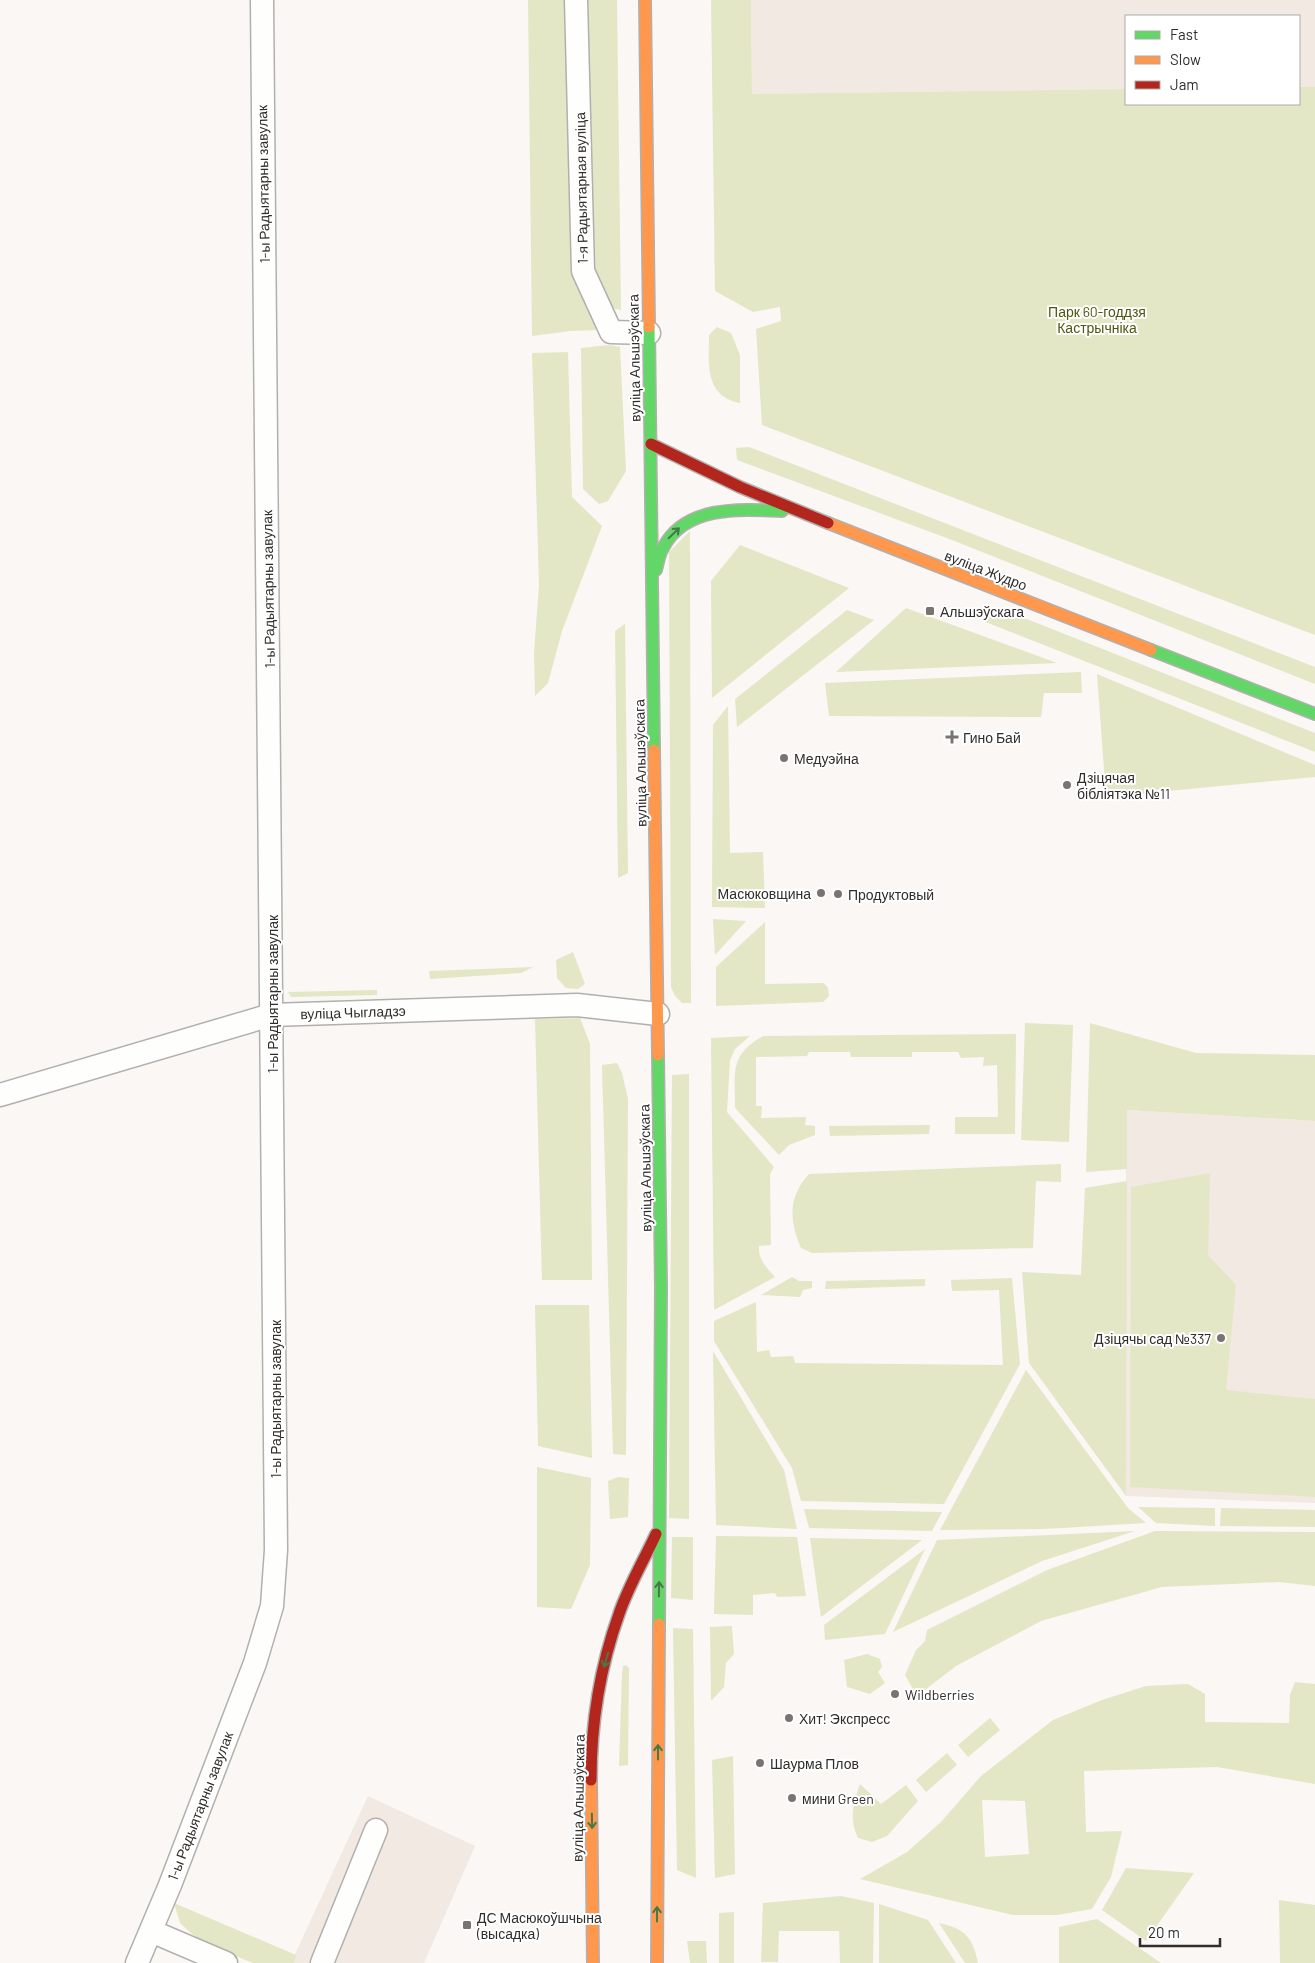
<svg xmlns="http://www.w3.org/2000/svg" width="1315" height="1963" font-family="Barlow,sans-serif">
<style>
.built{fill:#f1e9e2}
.green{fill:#e3e7c5;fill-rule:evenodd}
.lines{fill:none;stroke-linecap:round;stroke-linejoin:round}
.street-casing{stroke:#b2b0ae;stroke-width:25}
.fast-casing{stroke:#b2b0ae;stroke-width:14}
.slow-casing{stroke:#b2b0ae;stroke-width:14}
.jam-casing{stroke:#b2b0ae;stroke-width:14}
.street{stroke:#fefefd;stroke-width:22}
.fast{stroke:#63d668;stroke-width:11}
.slow{stroke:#ff974d;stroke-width:11}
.jam{stroke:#b3261e;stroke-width:11}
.oneway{stroke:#477946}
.poi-dot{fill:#777471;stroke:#fff;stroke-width:2}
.labels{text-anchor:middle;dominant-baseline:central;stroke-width:4;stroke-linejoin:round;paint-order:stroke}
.street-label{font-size:14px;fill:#302d2b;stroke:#fff}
.park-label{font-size:14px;fill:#4f560f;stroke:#fff}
.poi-label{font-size:14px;fill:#302d2b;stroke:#fff;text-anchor:start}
</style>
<rect width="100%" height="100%" fill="#faf7f4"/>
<g class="built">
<path d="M 751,0 L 1315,0 L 1315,87 L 1299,87 L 1299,16 L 1126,16 L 1126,89 L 752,94 Z"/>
<path d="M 1126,1110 L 1315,1121 L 1315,1503 L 1126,1496 Z"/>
<path d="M 368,1796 L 475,1846 L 424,1963 L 291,1963 Z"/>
</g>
<g class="green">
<path d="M 528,0 L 566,0 L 572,272 L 601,330 L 570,331 L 532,336 Z"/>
<path d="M 585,0 L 617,0 L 621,310 L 611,308 L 592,262 Z"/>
<path d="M 711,0 L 751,0 L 752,94 L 1126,89 L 1126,104 L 1299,104 L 1299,87 L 1315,87 L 1315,635 L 762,425 L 756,329 L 781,321 L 780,307 L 753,312 L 715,291 Z"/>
<path d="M 717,327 L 731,333 L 740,355 L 740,403 C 704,396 709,364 709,335 Z"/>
<path d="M 609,345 L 620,347 L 626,471 L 608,501 L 599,504 L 583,489 L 581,348 Z"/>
<path d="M 568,352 L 572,497 L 602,526 L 562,631 L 548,683 L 535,696 L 534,653 L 539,585 L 532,353 Z"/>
<path d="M 749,447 L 1315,667 L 1315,684 L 952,540 L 737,460 L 736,448 Z"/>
<path d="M 690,531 L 691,1003 L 682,1003 L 675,996 L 671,987 L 669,552 Z"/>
<path d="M 740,545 L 849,588 L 712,698 L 711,581 Z"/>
<path d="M 906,608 L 1057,663 L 836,672 Z"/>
<path d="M 847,610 L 874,620 L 737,727 L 735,699 Z"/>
<path d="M 993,612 L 1014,614 L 1315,733 L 1315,752 L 983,621 Z"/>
<path d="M 625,624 L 628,873 L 618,878 L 615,631 Z"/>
<path d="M 1081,672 L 1082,693 L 1044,693 L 1041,717 L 829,716 L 825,683 Z"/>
<path d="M 1097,674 L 1315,765 L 1315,777 L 1106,797 Z"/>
<path d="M 728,706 L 730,853 L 763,852 L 765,908 L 712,907 L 713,725 Z"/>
<path d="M 713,919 L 746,921 L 715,955 Z"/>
<path d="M 765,922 L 765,984 L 824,983 L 828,988 L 829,996 L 823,1002 L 716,1006 L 716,967 Z"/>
<path d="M 573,952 L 585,984 L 578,989 L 566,988 L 557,978 L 556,960 Z"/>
<path d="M 533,967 L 521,973 L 430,979 L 429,971 Z"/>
<path d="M 377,990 L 377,995 L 291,997 L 288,992 Z"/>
<path d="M 580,1018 L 590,1044 L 592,1280 L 542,1280 L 535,1019 Z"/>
<path d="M 1025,1023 L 1073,1025 L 1069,1142 L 1021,1140 Z"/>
<path d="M 1090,1023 L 1196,1053 L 1315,1055 L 1315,1121 L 1127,1110 L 1127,1169 L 1086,1172 Z"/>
<path d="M 1016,1034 L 1015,1134 L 955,1134 L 955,1117 L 998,1117 L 997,1065 L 983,1066 L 984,1057 L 961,1058 L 958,1052 L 912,1052 L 912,1057 L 851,1057 L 850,1052 L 809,1052 L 807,1056 L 756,1057 L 756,1106 L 762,1106 L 761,1118 L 806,1117 L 805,1125 L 815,1126 L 815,1135 L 789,1145 L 779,1155 L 735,1108 C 735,1073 729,1055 763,1036 Z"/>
<path d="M 750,1036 L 735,1049 L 730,1060 L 727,1112 L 774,1167 L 770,1174 L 771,1245 L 759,1246 C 758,1259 766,1267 775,1277 L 714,1310 L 711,1038 Z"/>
<path d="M 617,1063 L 622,1073 L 628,1099 L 626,1455 L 613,1454 L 602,1065 Z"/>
<path d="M 689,1074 L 689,1519 L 669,1518 L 672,1075 Z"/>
<path d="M 930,1125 L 929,1134 L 830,1136 L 829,1126 Z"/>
<path d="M 1061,1164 L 1061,1182 L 1036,1181 L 1033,1248 L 812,1253 L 801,1248 C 789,1220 788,1197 809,1174 Z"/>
<path d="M 1210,1173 L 1208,1255 L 1236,1285 L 1226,1390 L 1315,1399 L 1315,1497 L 1130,1487 L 1131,1187 Z"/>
<path d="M 1127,1181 L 1126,1496 L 1029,1363 L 1022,1272 L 1081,1275 L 1085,1188 Z"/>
<path d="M 792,1277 L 799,1281 L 812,1281 L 812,1288 L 803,1290 L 800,1297 L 761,1295 Z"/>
<path d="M 1012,1278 L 1020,1364 L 944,1504 L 801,1501 L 792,1468 L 714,1341 L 714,1321 L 756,1302 L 757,1352 L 769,1350 L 771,1357 L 793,1356 L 795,1363 L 1003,1365 L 999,1290 L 952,1291 L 951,1280 Z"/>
<path d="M 925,1279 L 925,1286 L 825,1289 L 826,1281 Z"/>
<path d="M 535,1305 L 589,1305 L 592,1458 L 538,1446 Z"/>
<path d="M 713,1351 L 784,1470 L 797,1529 L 716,1525 Z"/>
<path d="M 1026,1370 L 1128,1508 L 1146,1523 L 1044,1529 L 940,1530 Z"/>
<path d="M 537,1467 L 591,1478 L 590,1565 L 571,1609 L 537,1607 Z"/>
<path d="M 618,1477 L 629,1478 L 628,1517 L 610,1519 L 608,1481 Z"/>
<path d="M 1138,1507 L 1215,1508 L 1215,1526 L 1156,1523 Z"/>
<path d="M 1221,1508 L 1315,1510 L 1315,1527 L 1220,1526 Z"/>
<path d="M 804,1509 L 942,1512 L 932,1531 L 809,1528 Z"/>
<path d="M 1135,1531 L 1042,1561 L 893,1632 L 937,1540 Z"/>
<path d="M 1155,1531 L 1315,1532 L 1315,1586 L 1279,1582 L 1162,1587 L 1041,1621 L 956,1666 L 917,1696 L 905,1675 L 916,1650 L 925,1641 L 927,1630 L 1047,1570 Z"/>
<path d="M 716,1536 L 797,1537 L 806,1596 L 777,1597 L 775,1593 L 753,1595 L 753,1615 L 714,1614 Z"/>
<path d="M 672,1537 L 693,1537 L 693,1600 L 671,1598 Z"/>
<path d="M 810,1538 L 922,1540 L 821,1617 Z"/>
<path d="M 925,1549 L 885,1634 L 825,1640 L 824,1625 Z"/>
<path d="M 732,1626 L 734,1654 L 726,1663 L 724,1687 L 711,1701 L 710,1627 Z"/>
<path d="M 673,1628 L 693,1629 L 696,1878 L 677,1870 Z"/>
<path d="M 867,1654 L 880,1659 L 882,1667 L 878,1672 L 885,1683 L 870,1694 L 847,1687 L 844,1660 Z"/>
<path d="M 626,1665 L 629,1668 L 628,1765 L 619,1766 L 622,1674 L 623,1666 Z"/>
<path d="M 1295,1682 L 1315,1684 L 1315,1784 L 1217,1767 L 1084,1771 L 1086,1832 L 1122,1831 L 1111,1877 L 1092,1909 L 1057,1915 L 1013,1915 L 860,1879 L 907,1852 L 941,1822 L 981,1776 L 1053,1720 L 1102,1700 L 1146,1686 L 1188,1684 L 1205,1694 L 1205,1722 L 1289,1723 L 1290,1695 ZM 982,1800 L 1025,1801 L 1029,1854 L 985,1857 Z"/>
<path d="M 990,1718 L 1000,1730 L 968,1757 L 958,1745 Z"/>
<path d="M 947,1753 L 957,1765 L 926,1792 L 916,1780 Z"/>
<path d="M 733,1756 L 735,1874 L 715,1878 L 712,1760 Z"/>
<path d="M 860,1784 L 881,1804 L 906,1785 L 918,1801 L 887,1836 L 872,1842 L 858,1838 C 849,1819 853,1803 860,1784 Z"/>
<path d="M 1126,1868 L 1194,1873 L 1146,1941 L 1102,1910 Z"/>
<path d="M 841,1896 L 874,1903 L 873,1963 L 840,1963 L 839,1931 L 779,1931 L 778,1962 L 761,1962 L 763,1903 Z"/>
<path d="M 1279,1900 L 1315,1905 L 1315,1963 L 1280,1963 Z"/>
<path d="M 174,1903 L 296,1955 L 294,1963 L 253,1963 L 213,1947 L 192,1934 L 180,1923 Z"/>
<path d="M 879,1904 L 928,1920 L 956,1963 L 879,1963 Z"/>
<path d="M 734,1912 L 734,1963 L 719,1963 L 719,1913 Z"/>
<path d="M 1097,1919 L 1161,1963 L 1059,1963 L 1059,1927 Z"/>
<path d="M 939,1923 C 965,1929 972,1936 978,1963 L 965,1963 Z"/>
<path d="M 687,1941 L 706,1941 L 707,1963 L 690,1963 Z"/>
</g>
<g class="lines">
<g class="street-casing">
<g id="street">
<path d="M 576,0 L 583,271 L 611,332 L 649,333"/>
<path d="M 0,1095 L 271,1015 L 577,1005 L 658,1014"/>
<path d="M 151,1931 L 226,1963"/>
<path d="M 137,1963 L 170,1885 L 255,1663 L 272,1606 L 276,1550 L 262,0"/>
<path d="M 322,1963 L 376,1830"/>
</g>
</g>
<g class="fast-casing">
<g id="fast">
<path d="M 649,327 L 654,750"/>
<path d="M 656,570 C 658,563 659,554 663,548 C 685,505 741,509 782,511"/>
<path d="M 1151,650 L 1315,714"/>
<path d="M 658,1055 L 661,1287 L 659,1624"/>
</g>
</g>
<g class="slow-casing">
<g id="slow">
<path d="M 645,0 L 649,327"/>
<path d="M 828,523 L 1151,650"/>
<path d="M 654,750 L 658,1055"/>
<path d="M 591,1780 L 593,1963"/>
<path d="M 657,1963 L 659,1624"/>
</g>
</g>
<g class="jam-casing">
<g id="jam">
<path d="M 651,444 L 740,487 L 828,523"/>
<path d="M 591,1780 C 591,1724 600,1667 619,1614 C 628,1587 644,1560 656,1534"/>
</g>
</g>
<use href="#street" class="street"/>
<use href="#fast" class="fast"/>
<use href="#slow" class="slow"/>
<use href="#jam" class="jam"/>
</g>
<defs><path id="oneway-shaft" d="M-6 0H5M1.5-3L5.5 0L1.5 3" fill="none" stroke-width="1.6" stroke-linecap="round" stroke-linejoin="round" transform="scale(1.25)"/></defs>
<g class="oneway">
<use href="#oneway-shaft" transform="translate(674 533) rotate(-44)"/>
<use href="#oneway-shaft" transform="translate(659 1589) rotate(-89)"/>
<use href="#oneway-shaft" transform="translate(606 1660) rotate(106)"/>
<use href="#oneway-shaft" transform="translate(658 1752) rotate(-90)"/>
<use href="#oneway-shaft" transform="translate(592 1821) rotate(89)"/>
<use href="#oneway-shaft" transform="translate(657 1914) rotate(-90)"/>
</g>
<g class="poi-dot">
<rect x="925" y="606" width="10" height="10" rx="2.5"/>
<path d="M949.5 729.5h5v5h5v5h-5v5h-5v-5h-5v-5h5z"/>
<circle cx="784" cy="758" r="5"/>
<circle cx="1067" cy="785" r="5"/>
<circle cx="821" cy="893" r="5"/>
<circle cx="838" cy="894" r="5"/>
<circle cx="1221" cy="1338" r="5"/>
<circle cx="895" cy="1694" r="5"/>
<circle cx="789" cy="1718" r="5"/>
<circle cx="760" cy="1763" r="5"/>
<circle cx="792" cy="1798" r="5"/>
<rect x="462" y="1920" width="10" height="10" rx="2.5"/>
</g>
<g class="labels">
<g class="street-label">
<text transform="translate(263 184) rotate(-91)">1-ы Радыятарны завулак</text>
<text transform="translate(581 188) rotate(-91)">1-я Радыятарная вуліца</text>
<text transform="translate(634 358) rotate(-91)">вуліца Альшэўскага</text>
<text transform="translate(986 570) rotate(21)">вуліца Жудро</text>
<text transform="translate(268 589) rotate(-91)">1-ы Радыятарны завулак</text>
<text transform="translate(640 763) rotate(-91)">вуліца Альшэўскага</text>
<text transform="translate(272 994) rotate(-90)">1-ы Радыятарны завулак</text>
<text transform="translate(353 1012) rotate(-2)">вуліца Чыгладзэ</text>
<text transform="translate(645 1168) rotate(-91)">вуліца Альшэўскага</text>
<text transform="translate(275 1399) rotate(-90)">1-ы Радыятарны завулак</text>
<text transform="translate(578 1798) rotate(-89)">вуліца Альшэўскага</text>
<text transform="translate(200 1806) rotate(-69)">1-ы Радыятарны завулак</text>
</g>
<g class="park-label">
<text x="1097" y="311">Парк 60-годдзя<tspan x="1097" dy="16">Кастрычніка</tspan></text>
</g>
<g class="poi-label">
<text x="940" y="611">Альшэўскага</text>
<text x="963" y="737">Гино Бай</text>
<text x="794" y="758">Медуэйна</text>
<text x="1077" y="777">Дзіцячая<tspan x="1077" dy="16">бібліятэка №11</tspan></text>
<text x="811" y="893" text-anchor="end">Масюковщина</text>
<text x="848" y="894">Продуктовый</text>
<text x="1211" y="1338" text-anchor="end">Дзіцячы сад №337</text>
<text x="905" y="1694">Wildberries</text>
<text x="799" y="1718">Хит! Экспресс</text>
<text x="770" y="1763">Шаурма Плов</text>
<text x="802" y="1798">мини Green</text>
<text x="477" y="1917">ДС Масюкоўшчына<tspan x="477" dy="16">(высадка)</tspan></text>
</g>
</g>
<rect x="1125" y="15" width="175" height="90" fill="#ffffff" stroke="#acabaa"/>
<rect x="1135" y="31" width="25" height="8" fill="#63d668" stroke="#acabaa"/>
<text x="1170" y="40" font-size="15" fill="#302d2b">Fast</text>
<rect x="1135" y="56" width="25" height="8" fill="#ff974d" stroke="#acabaa"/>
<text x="1170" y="65" font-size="15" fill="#302d2b">Slow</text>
<rect x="1135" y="81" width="25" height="8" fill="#b3261e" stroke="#acabaa"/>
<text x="1170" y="90" font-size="15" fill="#302d2b">Jam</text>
<path d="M1140 1938v8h80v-8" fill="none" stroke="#302d2b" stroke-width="2.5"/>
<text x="1148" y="1938" font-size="15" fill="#302d2b" stroke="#ffffff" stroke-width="4" paint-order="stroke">20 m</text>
</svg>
